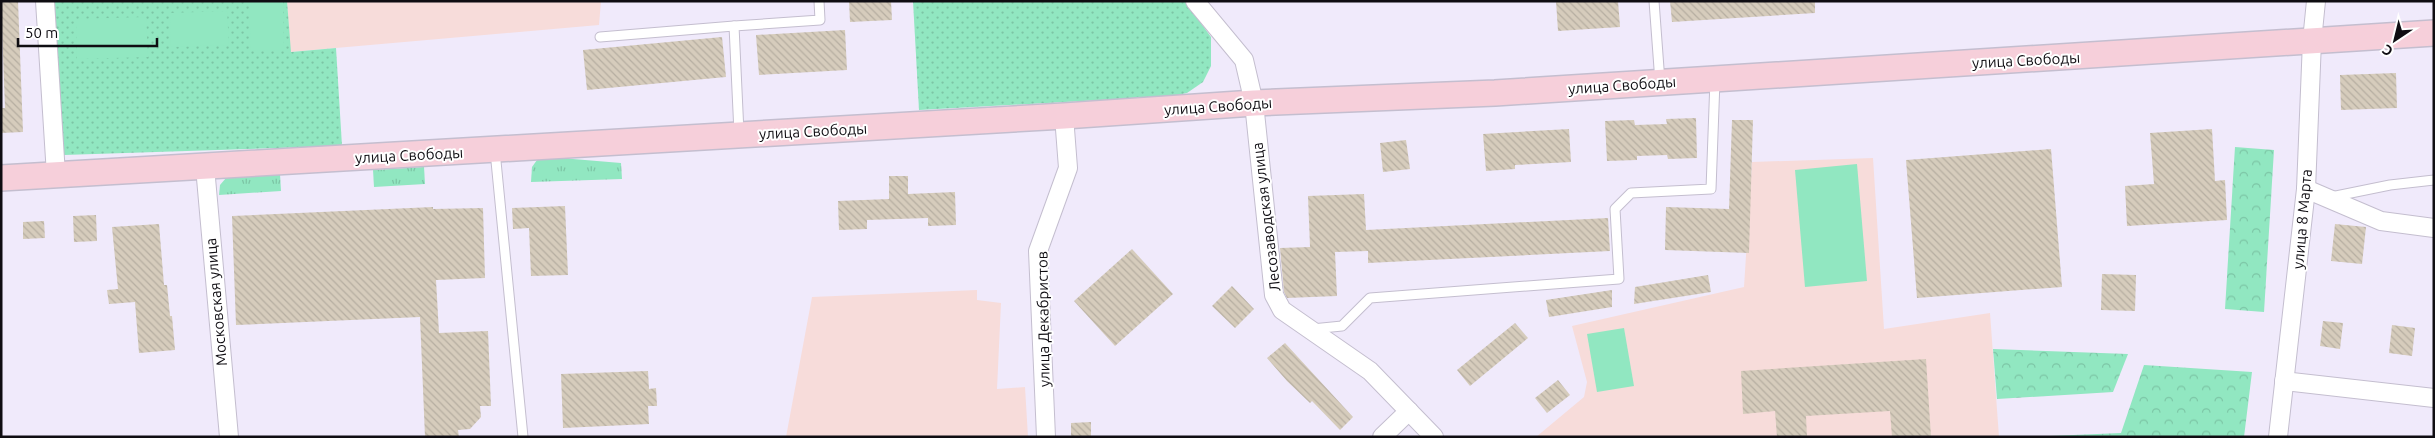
<svg xmlns="http://www.w3.org/2000/svg" width="2435" height="438" font-family="Ubuntu,sans-serif">
<style>
.education{fill:#f7dcda}
.grass{fill:url(#grass-tufts)}
.forest{fill:url(#forest-crowns)}
.park{fill:url(#park-dots)}
.garden{fill:#91e7c1}
.building{fill:url(#building-back-hatch)}
.lines{fill:none;stroke-linecap:round;stroke-linejoin:round}
.lane-casing{stroke:#c4becf;stroke-width:11}
.street-casing{stroke:#c4becf;stroke-width:20}
.secondary-casing{stroke:#c4becf;stroke-width:28}
.lane{stroke:#fff;stroke-width:9}
.street{stroke:#fff;stroke-width:18}
.secondary{stroke:#f6cfda;stroke-width:25}
.labels{text-anchor:middle;dominant-baseline:central;stroke-width:4;stroke-linejoin:round;paint-order:stroke}
.street-label{font-size:15px;fill:#0f0d12;stroke:#fff}
</style>
<defs>
<pattern id="grass-tufts" width="24" height="20" patternUnits="userSpaceOnUse" patternTransform="scale(1.25)"><rect width="24" height="20" fill="#91e7c1"/><path d="M3 7l-1-3M5 7V3M7 7l1-3M15 17l-1-3M17 17v-4M19 17l1-3" fill="none" stroke="#7cc5a5"/></pattern>
<pattern id="forest-crowns" width="20" height="18" patternUnits="userSpaceOnUse" patternTransform="scale(1.25)"><rect width="20" height="18" fill="#91e7c1"/><path d="M2 6a3 3 0 1 1 6 0M12 15a3 3 0 1 1 6 0" fill="none" stroke="#7cc5a5"/></pattern>
<pattern id="park-dots" width="8" height="8" patternUnits="userSpaceOnUse" patternTransform="scale(1.25)"><rect width="8" height="8" fill="#91e7c1"/><path d="M2 2h.1M6 6h.1" fill="none" stroke="#7cc5a5" stroke-width="1.8" stroke-linecap="round"/></pattern>
<pattern id="building-back-hatch" width="6" height="6" patternUnits="userSpaceOnUse" patternTransform="scale(1.25)"><rect width="6" height="6" fill="#d6ccbc"/><path d="M-1 5l2 2M0 0l6 6M5-1l2 2" fill="none" stroke="#b6aea1"/></pattern>
</defs>
<rect width="100%" height="100%" fill="#f0eafb"/>
<g class="education">
<path d="M 287,1 L 601,1 L 599,25 L 290,52 Z"/>
<path d="M 1873,158 L 1884,329 L 1990,313 L 1999,437 L 1536,437 L 1584,397 L 1587,382 L 1572,326 L 1744,287 L 1752,162 Z"/>
<path d="M 977,290 L 977,300 L 1001,303 L 997,389 L 1025,387 L 1028,437 L 786,437 L 812,297 Z"/>
</g>
<g class="grass">
<path d="M 549,157 L 621,163 L 622,179 L 531,182 L 532,167 L 537,160 Z"/>
<path d="M 424,167 L 425,184 L 374,187 L 373,170 Z"/>
<path d="M 280,174 L 281,191 L 219,195 L 220,185 L 226,178 Z"/>
</g>
<g class="forest">
<path d="M 2235,147 L 2274,150 L 2264,312 L 2225,309 Z"/>
<path d="M 1993,349 L 2128,354 L 2113,392 L 1997,399 Z"/>
<path d="M 2144,365 L 2252,372 L 2244,437 L 2025,437 L 2121,433 Z"/>
</g>
<g class="park">
<path d="M 53,1 L 287,1 L 291,52 L 336,48 L 342,146 L 64,155 Z"/>
<path d="M 913,1 L 1185,1 L 1211,37 L 1211,66 L 1203,82 L 1187,93 L 1173,96 L 919,110 Z"/>
</g>
<g class="garden">
<path d="M 249,1 L 283,1 L 284,50 L 251,51 Z"/>
<path d="M 227,11 L 229,45 L 171,47 L 170,13 Z"/>
<path d="M 146,17 L 148,57 L 77,59 L 76,19 Z"/>
<path d="M 1857,164 L 1867,281 L 1805,287 L 1795,170 Z"/>
<path d="M 1624,328 L 1634,386 L 1597,392 L 1587,334 Z"/>
</g>
<g class="building">
<path d="M 1,1 L 18,1 L 23,132 L 1,133 L 1,108 L 5,108 Z"/>
<path d="M 849,1 L 891,1 L 892,20 L 850,22 Z"/>
<path d="M 1556,1 L 1618,1 L 1620,27 L 1558,31 Z"/>
<path d="M 1670,1 L 1815,1 L 1815,13 L 1672,22 Z"/>
<path d="M 845,30 L 847,70 L 759,75 L 756,35 Z"/>
<path d="M 722,37 L 726,77 L 587,90 L 583,50 Z"/>
<path d="M 2396,73 L 2397,108 L 2341,110 L 2340,75 Z"/>
<path d="M 1696,118 L 1697,158 L 1668,159 L 1667,155 L 1637,156 L 1637,160 L 1607,161 L 1605,121 L 1634,120 L 1635,125 L 1667,124 L 1666,119 Z"/>
<path d="M 1732,120 L 1753,120 L 1749,253 L 1665,250 L 1666,207 L 1729,209 Z"/>
<path d="M 1569,129 L 1571,162 L 1515,165 L 1515,169 L 1486,171 L 1483,134 Z"/>
<path d="M 2212,129 L 2215,181 L 2225,180 L 2227,220 L 2127,226 L 2125,186 L 2154,184 L 2150,133 Z"/>
<path d="M 1406,140 L 1410,169 L 1383,172 L 1380,143 Z"/>
<path d="M 2051,149 L 2062,287 L 1917,298 L 1906,160 Z"/>
<path d="M 889,176 L 908,176 L 908,194 L 955,192 L 956,225 L 928,226 L 928,218 L 867,220 L 867,229 L 839,230 L 838,201 L 889,199 Z"/>
<path d="M 1364,194 L 1366,230 L 1608,218 L 1610,251 L 1368,263 L 1368,251 L 1335,252 L 1337,296 L 1287,298 L 1284,292 L 1280,248 L 1310,247 L 1308,196 Z"/>
<path d="M 565,206 L 568,275 L 531,276 L 529,228 L 513,229 L 512,208 Z"/>
<path d="M 433,207 L 433,209 L 483,208 L 485,278 L 436,280 L 439,333 L 488,331 L 491,406 L 480,406 L 481,417 L 470,429 L 458,430 L 459,437 L 425,437 L 420,317 L 236,325 L 232,216 Z"/>
<path d="M 96,215 L 97,241 L 74,242 L 73,216 Z"/>
<path d="M 44,221 L 45,238 L 23,239 L 23,222 Z"/>
<path d="M 159,224 L 164,285 L 167,285 L 170,316 L 172,316 L 175,350 L 139,353 L 135,302 L 109,304 L 107,290 L 118,289 L 112,227 Z"/>
<path d="M 2335,224 L 2366,227 L 2362,264 L 2331,261 Z"/>
<path d="M 1132,249 L 1173,294 L 1115,346 L 1074,301 Z"/>
<path d="M 2102,274 L 2136,275 L 2135,311 L 2101,310 Z"/>
<path d="M 1708,275 L 1711,292 L 1634,304 L 1635,287 Z"/>
<path d="M 1232,286 L 1254,309 L 1235,328 L 1212,306 Z"/>
<path d="M 1612,290 L 1612,307 L 1549,317 L 1546,300 Z"/>
<path d="M 2323,321 L 2343,323 L 2340,349 L 2320,346 Z"/>
<path d="M 1515,323 L 1528,338 L 1470,386 L 1457,370 Z"/>
<path d="M 2392,325 L 2415,328 L 2412,356 L 2389,353 Z"/>
<path d="M 1285,343 L 1353,417 L 1340,430 L 1312,401 L 1310,403 L 1287,381 L 1267,358 Z"/>
<path d="M 1926,359 L 1931,437 L 1892,437 L 1890,411 L 1806,416 L 1807,437 L 1777,437 L 1775,411 L 1743,414 L 1741,371 Z"/>
<path d="M 648,371 L 649,389 L 656,388 L 657,406 L 648,406 L 649,424 L 563,428 L 561,374 Z"/>
<path d="M 1558,380 L 1570,395 L 1547,413 L 1535,398 Z"/>
<path d="M 1091,422 L 1091,437 L 1071,437 L 1071,423 Z"/>
</g>
<g class="lines">
<g class="lane-casing">
<g id="lane">
<path d="M 1654,1 L 1660,82"/>
<path d="M 600,37 L 734,26"/>
<path d="M 739,133 L 734,26 L 820,20 L 819,1"/>
<path d="M 495,151 L 523,437"/>
<path d="M 2331,197 L 2390,185 L 2434,180"/>
<path d="M 1312,329 L 1342,326 L 1370,298 L 1619,279 L 1615,209 L 1631,193 L 1711,189 L 1715,80"/>
</g>
</g>
<g class="street-casing">
<g id="street">
<path d="M 45,1 L 56,175"/>
<path d="M 1195,1 L 1244,60 L 1254,103 L 1274,295 L 1282,310 L 1370,371 L 1434,437"/>
<path d="M 205,167 L 229,437"/>
<path d="M 2306,189 L 2381,221 L 2434,228"/>
<path d="M 2284,381 L 2434,398"/>
<path d="M 1046,437 L 1038,251 L 1068,168 L 1064,116"/>
<path d="M 1382,437 L 1409,411"/>
<path d="M 2278,437 L 2306,189 L 2312,41 L 2316,1"/>
</g>
</g>
<g class="secondary-casing">
<path id="secondary" d="M 1,178 L 1064,116 L 1254,103 L 1495,93 L 2434,33"/>
</g>
<use href="#lane" class="lane"/>
<use href="#street" class="street"/>
<use href="#secondary" class="secondary"/>
</g>
<g class="labels">
<g class="street-label">
<text transform="translate(2026 60) rotate(-3)">улица Свободы</text>
<text transform="translate(1622 85) rotate(-4)">улица Свободы</text>
<text transform="translate(1218 106) rotate(-4)">улица Свободы</text>
<text transform="translate(813 131) rotate(-3)">улица Свободы</text>
<text transform="translate(409 155) rotate(-3)">улица Свободы</text>
<text transform="translate(1266 217) rotate(-97)">Лесозаводская улица</text>
<text transform="translate(2302 219) rotate(-85)">улица 8 Марта</text>
<text transform="translate(216 302) rotate(-95)">Московская улица</text>
<text transform="translate(1043 319) rotate(-91)">улица Декабристов</text>
</g>
</g>
<rect width="2435" height="438" fill="none" stroke="#0f0d12" stroke-width="5"/>
<g transform="translate(2395 40) rotate(215)" stroke="#ffffff" stroke-width="4" paint-order="stroke">
<path d="M0-4L9 19L0 12L-9 19Z" fill="#0f0d12"/>
<text y="-8" font-size="14" font-weight="bold" text-anchor="middle" fill="#0f0d12">С</text>
</g>
<path d="M18 38v8h139v-8" fill="none" stroke="#0f0d12" stroke-width="2.5"/>
<text x="25" y="38" font-size="15" fill="#0f0d12" stroke="#ffffff" stroke-width="4" paint-order="stroke">50 m</text>
</svg>
